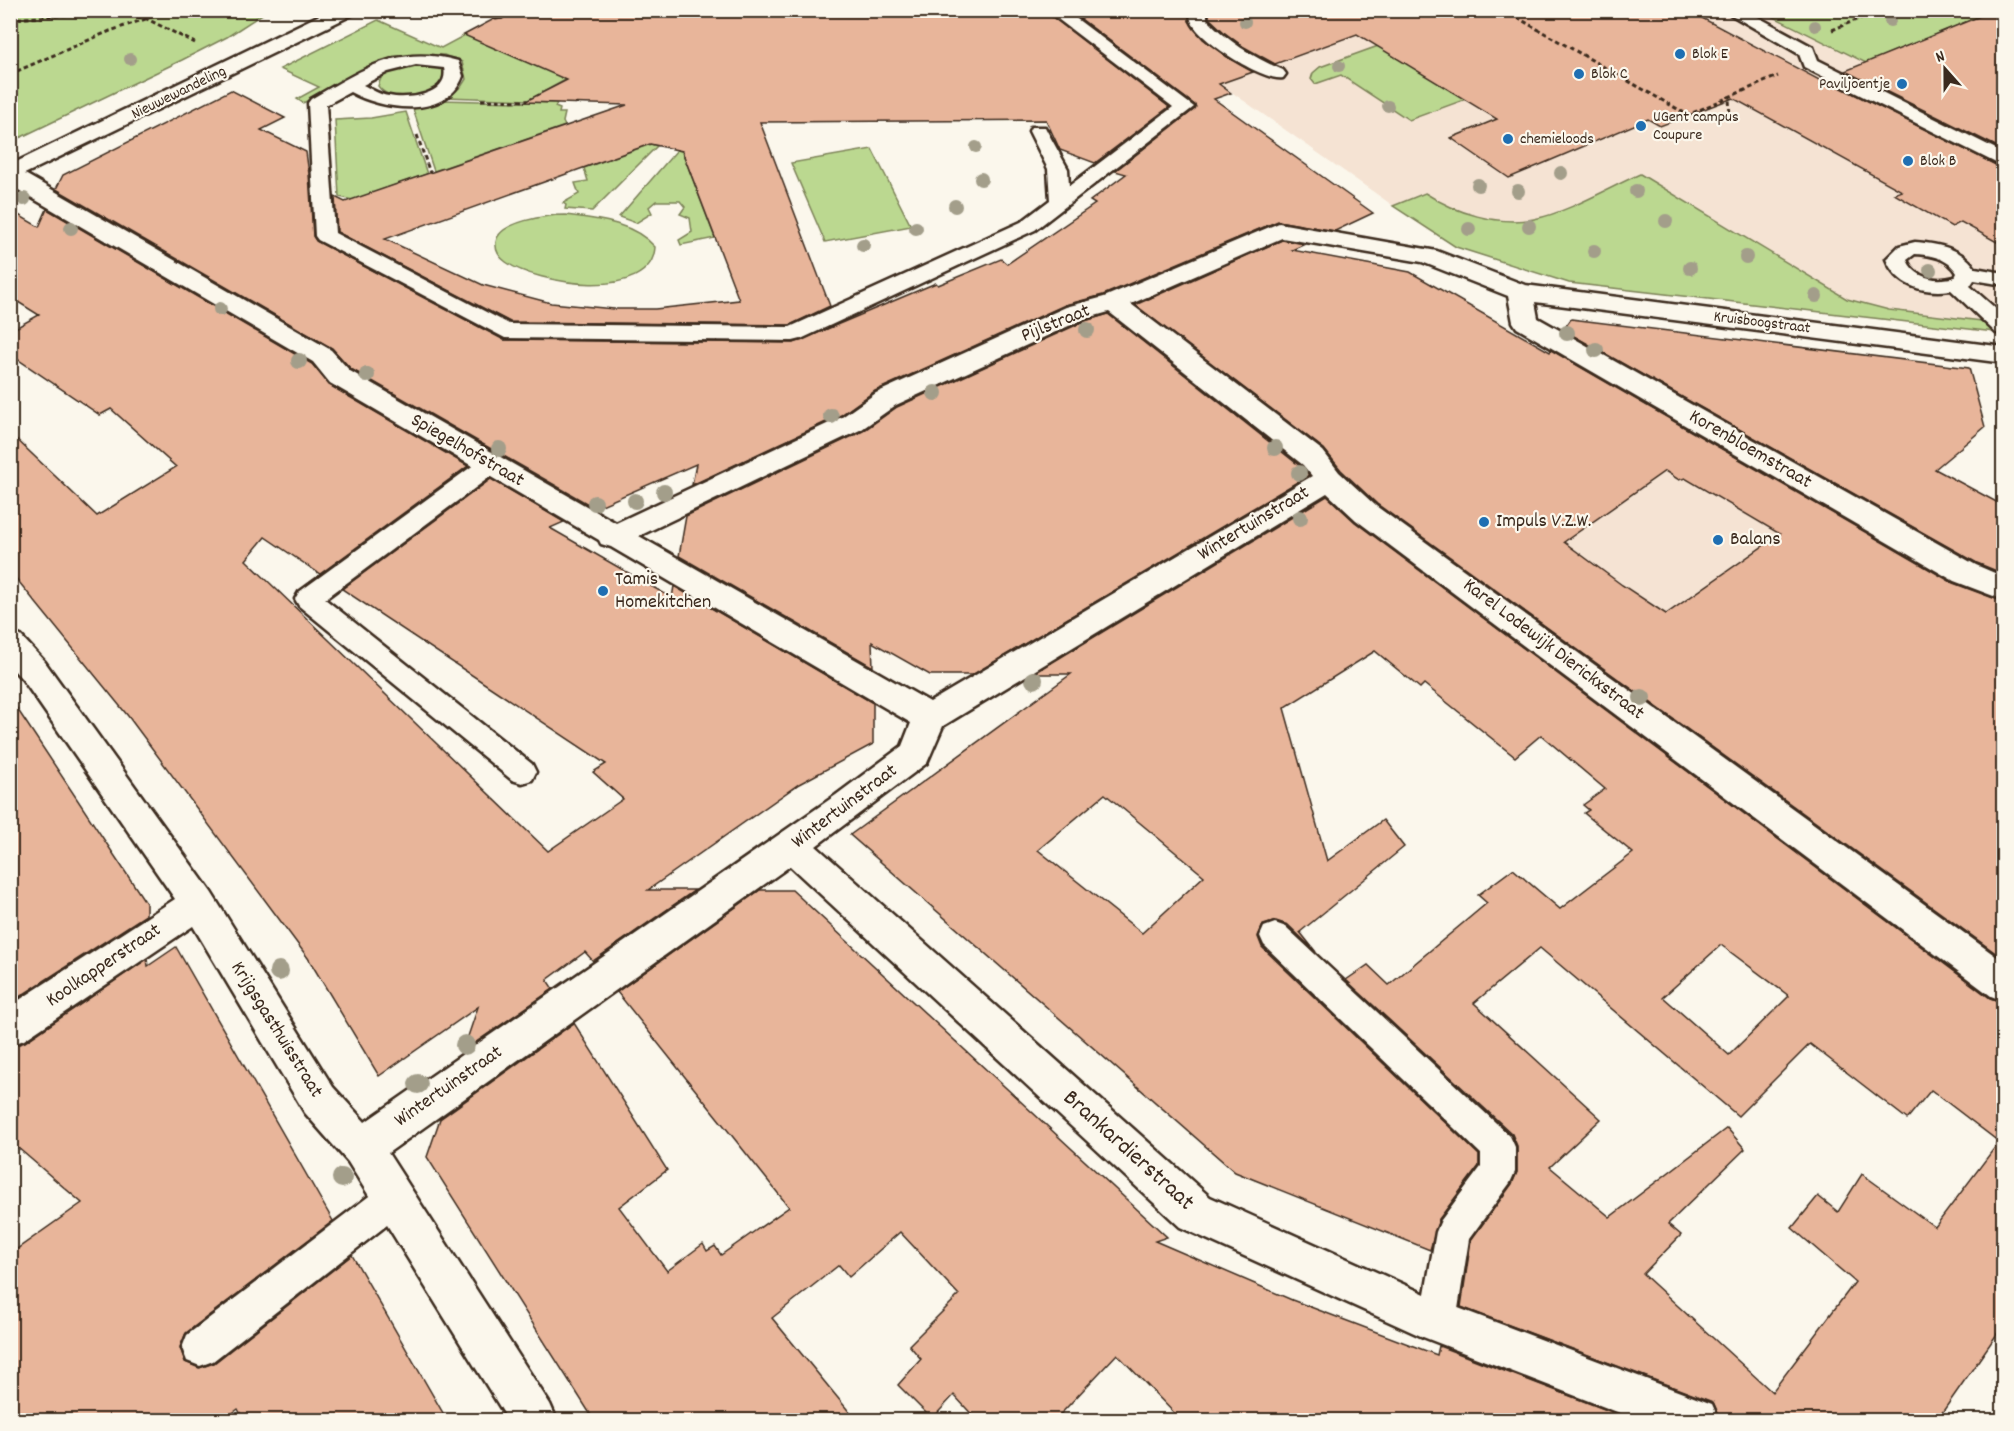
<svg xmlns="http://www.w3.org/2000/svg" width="2014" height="1431" font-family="Dekko,sans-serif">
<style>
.built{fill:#f5e3d3}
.green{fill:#bbd890;stroke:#7b8157;stroke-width:1.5}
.building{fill:#e8b59a;stroke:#3b2a1e;stroke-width:1.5;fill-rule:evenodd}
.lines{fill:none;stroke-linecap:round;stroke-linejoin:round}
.lane-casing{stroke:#3b2a1e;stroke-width:5}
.street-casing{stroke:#3b2a1e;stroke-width:5}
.secondary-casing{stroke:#3b2a1e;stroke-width:5}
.path{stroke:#3b2a1e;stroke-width:3;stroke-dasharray:4.5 3;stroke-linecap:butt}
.lane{fill:#fbf7ec;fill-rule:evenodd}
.street{fill:#fbf7ec;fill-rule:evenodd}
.secondary{fill:#fbf7ec;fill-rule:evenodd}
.tree{fill:#a39e8a}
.poi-dot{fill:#1f6fb2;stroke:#fbf7ec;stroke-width:2}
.labels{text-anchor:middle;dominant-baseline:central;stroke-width:4.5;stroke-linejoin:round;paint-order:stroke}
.far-poi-label{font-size:16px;fill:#3b2a1e;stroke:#fbf7ec;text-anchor:start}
.far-street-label{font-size:16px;fill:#3b2a1e;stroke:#fbf7ec}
.street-label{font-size:20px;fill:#3b2a1e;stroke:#fbf7ec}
.poi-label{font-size:20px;fill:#3b2a1e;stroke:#fbf7ec;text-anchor:start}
.near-street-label{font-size:24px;fill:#3b2a1e;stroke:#fbf7ec}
</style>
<rect width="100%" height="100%" fill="#fbf7ec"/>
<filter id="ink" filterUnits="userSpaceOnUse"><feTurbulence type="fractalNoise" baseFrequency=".0167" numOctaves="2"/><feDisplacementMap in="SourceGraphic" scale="12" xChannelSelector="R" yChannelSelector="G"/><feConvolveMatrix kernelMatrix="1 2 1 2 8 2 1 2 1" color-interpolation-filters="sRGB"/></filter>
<g filter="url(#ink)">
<g class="built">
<path d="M 1139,11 L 2003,11 L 2003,334 L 1569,283 L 1456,247 L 1422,226 L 1166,46 Z"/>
<path d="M 1670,421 L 1926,568 L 1729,571 L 1653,622 L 1520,512 Z"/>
</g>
<g class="green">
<path d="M 1973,10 L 1981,16 L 1866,63 L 1762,11 Z"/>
<path d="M 10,11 L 11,10 L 267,11 L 227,37 L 182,60 L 11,142 Z"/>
<path d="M 1456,18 L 1502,86 L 1409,120 L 1341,75 L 1315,84 L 1311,79 L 1313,73 L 1320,67 Z"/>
<path d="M 378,20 L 441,48 L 465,35 L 578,73 L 529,100 L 446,97 L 461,87 L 466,79 L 462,62 L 444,55 L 394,56 L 303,103 L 297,99 L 319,87 L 280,69 Z"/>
<path d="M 409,63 L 439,65 L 445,69 L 447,80 C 442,84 437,89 432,91 C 417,99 388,101 378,86 L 382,75 Z"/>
<path d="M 442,100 L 557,103 L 555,107 L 560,109 L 559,113 L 565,113 L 563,122 L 565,126 L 434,171 L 413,109 Z"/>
<path d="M 406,112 L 427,174 L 353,200 L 339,197 L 335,120 L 371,118 Z"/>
<path d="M 651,144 L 657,146 L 592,211 L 565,209 L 566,205 L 563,203 L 579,194 L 575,183 L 588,181 L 584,168 Z"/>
<path d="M 872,149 L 911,226 L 825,242 L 791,163 Z"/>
<path d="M 677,150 L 682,151 L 715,238 L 681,245 L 679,240 L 692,232 L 690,218 L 680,214 L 685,207 L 680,201 L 656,201 L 649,207 L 652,213 L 636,223 L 619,217 Z"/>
<path d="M 1640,174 L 1847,299 L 1889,310 L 1982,321 L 1995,332 L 1569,283 L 1456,247 L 1393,206 L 1425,193 C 1456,213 1497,226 1534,219 C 1566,213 1609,188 1640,174 Z"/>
<path d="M 565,215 C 596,219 633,222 655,247 C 652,303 536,284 506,262 C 499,257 495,251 496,242 C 499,221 548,215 565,215 Z"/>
</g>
<g class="building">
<path d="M 511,10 L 1044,10 L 1169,107 L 1095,163 L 1060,150 L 1046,120 L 760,122 L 830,306 L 790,325 L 510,322 L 337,232 L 335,197 L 345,202 L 627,105 L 524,102 L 567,80 L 464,35 L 494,19 L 502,19 ZM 650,144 L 682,151 L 739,300 L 655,309 L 614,309 L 551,303 L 483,285 L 385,239 Z"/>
<path d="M 1069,10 L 1189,10 L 1189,21 L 1203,39 L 1230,59 L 1253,72 L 1219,84 L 1231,93 L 1214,99 L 1373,213 L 1335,231 L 1278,221 L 1103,295 L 1065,305 L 875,391 L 841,415 L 692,485 L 696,464 L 595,508 L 351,369 L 332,348 L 56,189 L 63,175 L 231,90 L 285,118 L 261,130 L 306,152 L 309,174 L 313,236 L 316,241 L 504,340 L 794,343 L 936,283 L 938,285 L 1001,259 L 1007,264 L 1095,204 L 1090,201 L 1126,174 L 1115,171 L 1195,109 L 1195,105 Z"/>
<path d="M 1209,10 L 1436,10 L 1447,18 L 1458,10 L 1687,10 L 1821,81 L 1824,79 L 2004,169 L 2004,246 L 1961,222 L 1952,227 L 1894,194 L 1902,191 L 1733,98 L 1660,126 L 1648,119 L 1509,178 L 1451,138 L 1497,119 L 1357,34 L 1275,64 L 1244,47 L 1225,33 L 1209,18 Z"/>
<path d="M 1995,10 L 2004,10 L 2004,150 L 1845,71 Z"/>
<path d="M 47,209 L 312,364 L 329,385 L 468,466 L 320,574 L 265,537 L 246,560 L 548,851 L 623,799 L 593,772 L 606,764 L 342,589 L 491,479 L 564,522 L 550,528 L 672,598 L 674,586 L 873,703 L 873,744 L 799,784 L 648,890 L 695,890 L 593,961 L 585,952 L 547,980 L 553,989 L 463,1051 L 478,1007 L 379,1076 L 308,958 L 128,716 L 10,571 L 10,433 L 97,516 L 176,467 L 111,409 L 100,415 L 10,354 L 10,331 L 39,315 L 10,297 L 10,210 L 39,227 Z"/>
<path d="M 1282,240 L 1305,244 L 1292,250 L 1410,272 L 1550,352 L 1551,350 L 1953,583 L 2004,602 L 2004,959 L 1377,504 L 1341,470 L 1324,449 L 1135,305 ZM 1665,471 L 1679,480 L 1685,478 L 1780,534 L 1666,614 L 1622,585 L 1564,542 Z"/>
<path d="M 1108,314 L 1301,467 L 1309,475 L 972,675 L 930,675 L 872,642 L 873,667 L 679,556 L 686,516 L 863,431 L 897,407 L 1085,321 Z"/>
<path d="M 1571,319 L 1969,368 L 1985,427 L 1935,469 L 2004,506 L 2004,574 L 1977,563 L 1563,330 Z"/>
<path d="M 1327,496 L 1355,522 L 1990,998 L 2004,1003 L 2004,1324 L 1937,1420 L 1721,1420 L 1713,1402 L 1461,1307 L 1471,1240 L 1512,1184 L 1517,1172 L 1517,1146 L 1512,1134 L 1346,980 L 1368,965 L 1389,985 L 1487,903 L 1478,895 L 1513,869 L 1560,909 L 1633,853 L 1584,813 L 1589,810 L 1583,805 L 1605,789 L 1541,735 L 1515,757 L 1424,684 L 1420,688 L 1375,651 L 1284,708 L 1327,861 L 1383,820 L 1404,847 L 1300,932 L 1316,952 L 1288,925 L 1276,921 L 1263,925 L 1258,937 L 1262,947 L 1479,1155 L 1479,1166 L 1439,1219 L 1430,1250 L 1235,1172 L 850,835 L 1071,674 L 1033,674 ZM 1105,794 L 1204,876 L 1142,933 L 1038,850 ZM 1721,945 L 1789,996 L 1729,1055 L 1663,997 ZM 1540,948 L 1738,1116 L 1810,1044 L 1907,1119 L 1931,1090 L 1999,1142 L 1935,1227 L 1862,1174 L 1838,1212 L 1818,1196 L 1792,1228 L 1855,1282 L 1772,1392 L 1643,1274 L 1681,1235 L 1668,1224 L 1745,1149 L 1727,1128 L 1610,1217 L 1550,1167 L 1601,1119 L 1474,1003 Z"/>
<path d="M 10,698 L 146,903 L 146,915 L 10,1003 Z"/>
<path d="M 760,890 L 792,890 L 1167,1237 L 1155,1241 L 1292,1300 L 1437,1355 L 1439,1346 L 1633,1420 L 1181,1420 L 1117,1354 L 1055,1420 L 977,1420 L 954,1395 L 932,1419 L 898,1385 L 921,1359 L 909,1345 L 959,1295 L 900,1232 L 849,1277 L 839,1265 L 772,1318 L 856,1420 L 594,1420 L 427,1157 L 440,1119 L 574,1023 L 667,1170 L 619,1207 L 667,1271 L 703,1244 L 707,1251 L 715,1246 L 721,1255 L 789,1207 L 617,992 Z"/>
<path d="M 176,947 L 333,1221 L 186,1333 L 180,1347 L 185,1362 L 199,1368 L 214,1363 L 352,1255 L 447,1420 L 244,1420 L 238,1409 L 223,1420 L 10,1420 L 10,1254 L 82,1203 L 10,1141 L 10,1047 L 25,1042 L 147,959 L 148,966 Z"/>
</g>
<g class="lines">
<g class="lane-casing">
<g id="lane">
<path d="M 482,10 L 508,10 L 502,17 L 496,18 Z"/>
<path d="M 1046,10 L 1065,10 L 1194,107 L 1035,230 L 801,339 L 793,341 L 505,338 L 318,240 L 315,236 L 308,103 L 311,99 C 363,70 396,44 458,61 L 463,76 C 447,120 382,110 350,92 L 326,105 L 335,233 L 509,324 L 790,327 L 1021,222 L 1050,200 L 1048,169 L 1029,131 L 1031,127 L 1045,127 L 1047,131 L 1068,169 L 1069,186 L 1173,107 ZM 416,65 L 444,68 C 450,95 408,100 389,96 C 380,95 371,89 363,85 L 388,72 Z"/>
<path d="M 1191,10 L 1207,10 L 1207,19 C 1228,42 1255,58 1283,70 L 1286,74 L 1283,78 C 1264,82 1196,39 1191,20 C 1190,17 1191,14 1191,10 Z"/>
<path d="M 1438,10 L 1456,10 L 1456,11 L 1448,16 Z"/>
<path d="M 1723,10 L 1745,10 L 1813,47 L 1818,60 L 2004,153 L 2004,167 L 1804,67 L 1799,54 Z"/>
<path d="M 1915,242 C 1938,244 1962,248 1975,268 L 2004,273 L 2004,285 L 1974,280 L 1970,286 L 2004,316 L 2004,334 L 1996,333 L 1951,290 C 1923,294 1897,286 1886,259 L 1899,246 ZM 1915,254 C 1931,255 1948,258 1957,273 L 1955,277 C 1937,282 1915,279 1907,260 Z"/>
<path d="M 490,457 L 498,459 L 502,465 L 498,471 L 325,599 L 532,764 L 536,772 L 532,780 L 522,783 L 512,780 L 299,606 L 295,599 L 299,592 L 482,459 Z"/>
<path d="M 1275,923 L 1286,927 L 1510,1136 L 1515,1147 L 1515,1172 L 1510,1183 L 1469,1239 L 1456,1322 L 1451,1335 L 1438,1340 L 1425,1335 L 1420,1322 L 1436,1232 L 1441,1220 L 1481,1167 L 1481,1154 L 1264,945 L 1260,936 L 1264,927 Z"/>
<path d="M 393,1182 L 405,1187 L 410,1199 L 405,1211 L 213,1361 L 200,1366 L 187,1361 L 182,1348 L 187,1335 L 381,1187 Z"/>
</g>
</g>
<g class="street-casing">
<path id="street" d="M 10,168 L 18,170 L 331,350 L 350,371 L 616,523 L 842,417 L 876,393 L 1066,307 L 1104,297 L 1279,223 L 1437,251 L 1525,285 L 2004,347 L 2004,363 L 1535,302 L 1538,318 L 1976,565 L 2004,577 L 2004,600 L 1954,581 L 1517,328 L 1513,322 L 1508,296 L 1422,262 L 1282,238 L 1131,304 L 1323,451 L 1339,472 L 1376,506 L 2004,962 L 2004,1001 L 1991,996 L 1356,520 L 1327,493 L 943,726 L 927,763 L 816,846 L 1210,1197 L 1445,1303 L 1712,1404 L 1719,1420 L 1638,1420 L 1423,1337 L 1180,1227 L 790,866 L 388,1153 L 550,1404 L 557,1420 L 508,1420 L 348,1162 L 305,1113 L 193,926 L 24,1040 L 10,1045 L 10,1006 L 175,899 L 23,680 L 10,666 L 10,632 L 21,636 L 45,662 L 211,892 L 333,1087 L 365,1122 L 836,795 L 902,746 L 911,723 L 611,547 L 601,544 L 599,540 L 330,383 L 313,362 L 10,185 ZM 1109,312 L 1303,465 L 1312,476 L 930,702 L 639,536 L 862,429 L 896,405 L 1084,319 Z"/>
</g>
<g class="secondary-casing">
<path id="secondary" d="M 330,10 L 357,10 L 354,14 L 10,181 L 10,165 Z"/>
</g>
<g class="path">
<path d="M 1504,10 L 1688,115 L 1729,97"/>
<path d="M 10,18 L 20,10"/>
<path d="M 10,19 L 97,13 L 145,18 L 195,43"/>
<path d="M 1832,30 L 1880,10"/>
<path d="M 10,74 L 110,31 L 172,10"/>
<path d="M 481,100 L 527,101"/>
<path d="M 1730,120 L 1729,97 L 1778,76"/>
<path d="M 417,135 L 430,173"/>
</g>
<use href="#lane" class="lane"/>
<use href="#street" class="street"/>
<use href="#secondary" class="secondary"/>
</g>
<g class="tree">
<circle cx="1890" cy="21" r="6"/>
<circle cx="1245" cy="22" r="6"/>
<circle cx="1815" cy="26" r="6"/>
<circle cx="130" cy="59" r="6"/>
<circle cx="1339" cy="66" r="6"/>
<circle cx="1388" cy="106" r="6"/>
<circle cx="976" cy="147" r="6"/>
<circle cx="1561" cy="173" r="7"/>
<circle cx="981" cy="179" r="7"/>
<circle cx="1478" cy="185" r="7"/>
<circle cx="1518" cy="191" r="7"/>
<circle cx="1636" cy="191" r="7"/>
<circle cx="24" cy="199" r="7"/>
<circle cx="955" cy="206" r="7"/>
<circle cx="1666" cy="221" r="7"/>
<circle cx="1529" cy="226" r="7"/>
<circle cx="71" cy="228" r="7"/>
<circle cx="916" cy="228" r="7"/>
<circle cx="1469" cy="229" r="7"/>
<circle cx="863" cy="245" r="7"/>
<circle cx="1594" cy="251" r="7"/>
<circle cx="1746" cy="257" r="7"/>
<circle cx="1690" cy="268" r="7"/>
<circle cx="1930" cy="270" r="7"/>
<circle cx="1816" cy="296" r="7"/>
<circle cx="220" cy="309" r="7"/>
<circle cx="1087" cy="330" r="8"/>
<circle cx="1567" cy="333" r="8"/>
<circle cx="1596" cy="350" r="8"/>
<circle cx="299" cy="361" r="8"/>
<circle cx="367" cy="375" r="8"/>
<circle cx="935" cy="393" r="8"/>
<circle cx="831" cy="416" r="8"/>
<circle cx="1275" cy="448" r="8"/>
<circle cx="499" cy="449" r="8"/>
<circle cx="1299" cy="473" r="8"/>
<circle cx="664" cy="492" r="8"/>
<circle cx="635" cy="501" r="8"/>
<circle cx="595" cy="503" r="8"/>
<circle cx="1300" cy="518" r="8"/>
<circle cx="1034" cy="680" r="9"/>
<circle cx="1642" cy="698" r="9"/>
<circle cx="279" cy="971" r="10"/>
<circle cx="465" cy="1045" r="10"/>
<circle cx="418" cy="1084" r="10"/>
<circle cx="342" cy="1178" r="10"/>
</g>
</g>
<g class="poi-dot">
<circle cx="1680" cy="54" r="6"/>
<circle cx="1579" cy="74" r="6"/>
<circle cx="1902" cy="84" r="6"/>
<circle cx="1641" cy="126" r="6"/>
<circle cx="1508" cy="139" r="6"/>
<circle cx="1908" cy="161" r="6"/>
<circle cx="1484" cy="522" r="6"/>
<circle cx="1718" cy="540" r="6"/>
<circle cx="603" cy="591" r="6"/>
</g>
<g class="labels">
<g class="far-poi-label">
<text x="1692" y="54">Blok E</text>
<text x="1591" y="74">Blok C</text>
<text x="1890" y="84" text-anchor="end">Paviljoentje</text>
<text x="1653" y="117">UGent campus<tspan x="1653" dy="18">Coupure</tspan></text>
<text x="1520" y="139">chemieloods</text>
<text x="1920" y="161">Blok B</text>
</g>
<g class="far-street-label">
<text transform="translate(179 93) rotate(-26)">Nieuwewandeling</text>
<text transform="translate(1762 323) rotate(7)">Kruisboogstraat</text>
</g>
<g class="street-label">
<text transform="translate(1056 324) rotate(-22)">Pijlstraat</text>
<text transform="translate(1750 450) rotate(30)">Korenbloemstraat</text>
<text transform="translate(467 451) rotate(30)">Spiegelhofstraat</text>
<text transform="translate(1254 524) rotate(-31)">Wintertuinstraat</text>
<text transform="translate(1553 650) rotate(37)">Karel Lodewijk Dierickxstraat</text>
<text transform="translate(845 807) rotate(-37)">Wintertuinstraat</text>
<text transform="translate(104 966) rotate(-34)">Koolkapperstraat</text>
<text transform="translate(276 1030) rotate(58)">Krijgsgasthuisstraat</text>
<text transform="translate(449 1087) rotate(-35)">Wintertuinstraat</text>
</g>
<g class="poi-label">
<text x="1496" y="522">Impuls V.Z.W.</text>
<text x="1730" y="540">Balans</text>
<text x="615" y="580">Tamis<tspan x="615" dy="23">Homekitchen</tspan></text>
</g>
<g class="near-street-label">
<text transform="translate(1128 1151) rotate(42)">Brankardierstraat</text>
</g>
</g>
<rect width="2014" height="1431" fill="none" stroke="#fbf7ec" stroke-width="36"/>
<rect x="18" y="18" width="1978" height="1395" fill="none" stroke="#3b2a1e" stroke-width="2" filter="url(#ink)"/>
<g transform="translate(1945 69) rotate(339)" stroke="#fbf7ec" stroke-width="4.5" paint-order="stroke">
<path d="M0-4.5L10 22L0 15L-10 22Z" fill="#3b2a1e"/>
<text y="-9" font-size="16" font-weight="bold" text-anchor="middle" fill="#3b2a1e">N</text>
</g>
</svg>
